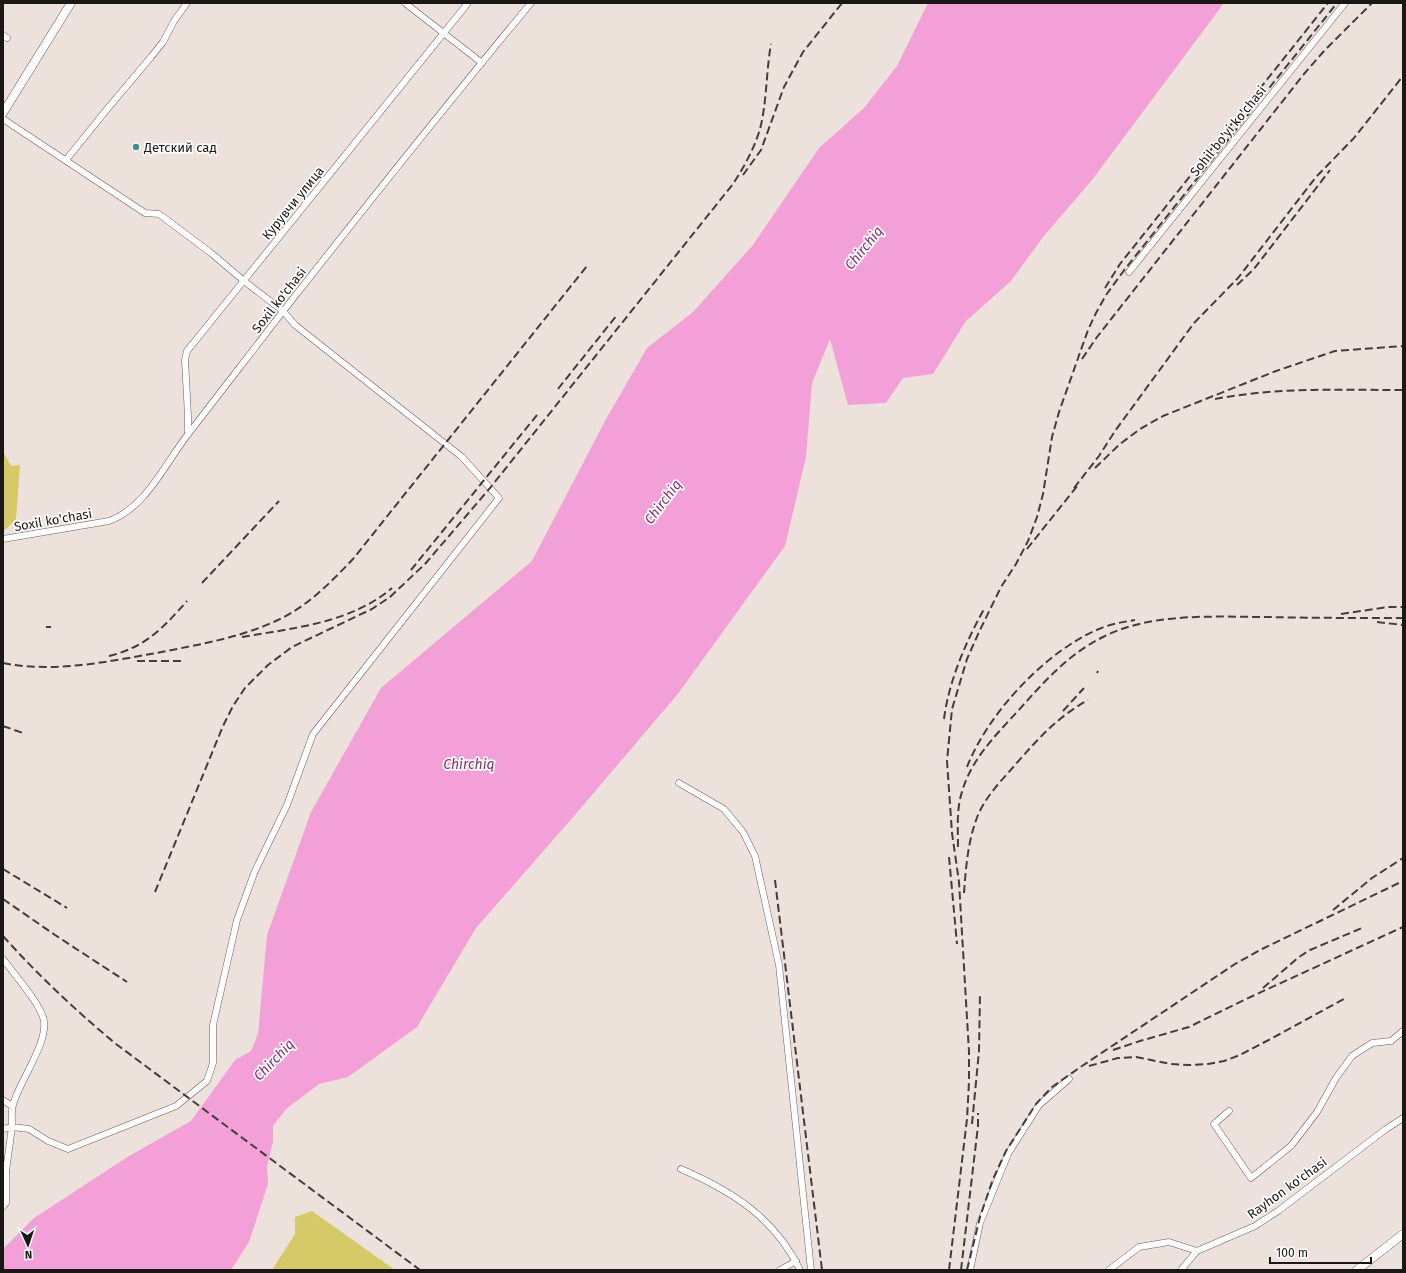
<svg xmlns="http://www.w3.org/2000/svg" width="1406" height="1273" font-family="'Fira Sans',sans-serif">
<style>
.green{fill:#d6c968}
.water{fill:#f3a0d8}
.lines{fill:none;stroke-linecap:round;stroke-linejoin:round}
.minor-casing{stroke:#695e5a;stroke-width:7}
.tertiary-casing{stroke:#695e5a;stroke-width:9}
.minor{stroke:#fff;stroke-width:6}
.tertiary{stroke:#fff;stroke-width:8}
.rail{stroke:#433e3b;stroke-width:2;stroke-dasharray:8 4;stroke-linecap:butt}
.poi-dot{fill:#458d8c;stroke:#fff;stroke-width:1.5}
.labels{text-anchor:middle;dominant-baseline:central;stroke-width:3.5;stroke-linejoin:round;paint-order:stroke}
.street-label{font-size:13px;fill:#1b1715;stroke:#fff}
.poi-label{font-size:13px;fill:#1b1715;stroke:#fff;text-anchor:start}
.water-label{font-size:14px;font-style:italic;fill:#8a2c72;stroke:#fff}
</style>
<rect width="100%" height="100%" fill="#ede1dc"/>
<g class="green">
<path d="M 3,451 L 11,466 L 20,465 L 16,519 L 7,528 L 3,531 Z"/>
<path d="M 312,1211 L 395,1270 L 272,1270 L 295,1234 L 295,1217 Z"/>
</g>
<path class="water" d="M 928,3 L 1224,3 L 1092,180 L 1043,237 L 1011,281 L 966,321 L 933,374 L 903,378 L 886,403 L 848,405 L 830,339 L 812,383 L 806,457 L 785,546 L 677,695 L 574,816 L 476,928 L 417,1027 L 348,1077 L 319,1084 L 286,1109 L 273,1126 L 273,1142 L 267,1166 L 268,1184 L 249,1242 L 231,1270 L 3,1270 L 3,1249 L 34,1218 L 129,1156 L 191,1121 L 235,1060 L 251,1051 L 258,1034 L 267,935 L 311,812 L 381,688 L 532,561 L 605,421 L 647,348 L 693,312 L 753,245 L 819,148 L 864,108 L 897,66 Z"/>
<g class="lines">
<g class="minor-casing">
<g id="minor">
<path d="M 405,3 L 482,63"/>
<path d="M 3,35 L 7,38"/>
<path d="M 3,119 L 145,213 L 159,214 L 211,253 L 244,281 L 283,311 L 295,325 L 462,457 L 499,498 L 313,734 L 287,805 L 255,871 L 237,920 L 213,1025 L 213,1063 L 207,1081 L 176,1106 L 68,1149 L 48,1141 L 29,1129 L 12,1127 C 12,1120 11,1112 13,1105 C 19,1081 51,1040 43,1017 C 38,1001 14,974 3,959"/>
<path d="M 66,160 L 108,108 L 151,57 L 163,42 L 174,21 L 187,3"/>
<path d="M 1129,272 L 1345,3"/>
<path d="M 188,434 L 188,416 L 185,360 L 187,351 L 468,3"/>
<path d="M 3,539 L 109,521 C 147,507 165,463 189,433 C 221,392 252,351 284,310 C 365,207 447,104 531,3"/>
<path d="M 679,783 L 724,809 L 743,832 L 755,856 L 779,965 L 811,1270"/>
<path d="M 3,1100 L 12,1106"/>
<path d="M 1229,1111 L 1214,1124 L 1251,1178 L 1291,1146 L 1317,1112 L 1336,1078 L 1352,1056 L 1372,1043 L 1391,1041 L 1403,1031"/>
<path d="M 3,1129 L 12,1127 L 6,1171 L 3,1173"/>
<path d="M 681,1169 C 732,1191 775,1218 800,1270"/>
<path d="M 3,1207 L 6,1203 L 6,1171"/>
<path d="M 780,1270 L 796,1261"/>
<path d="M 970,1270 L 980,1223 L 1008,1154 L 1039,1105 L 1069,1079"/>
<path d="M 1109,1270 L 1139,1247 L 1169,1242 L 1197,1251 L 1255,1226 L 1278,1211 L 1386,1129 L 1403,1118"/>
<path d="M 1181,1270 L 1197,1251"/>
</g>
</g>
<g class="tertiary-casing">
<g id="tertiary">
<path d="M 3,113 L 71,3"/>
<path d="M 1357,1270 L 1403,1234"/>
</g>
</g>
<use href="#minor" class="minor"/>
<use href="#tertiary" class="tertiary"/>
<g class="rail">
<path d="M 743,175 L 761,150 L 784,87 L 803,52 L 842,3"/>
<path d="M 1237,285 L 1254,269 L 1330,170"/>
<path d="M 1105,288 L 1120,264 L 1328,3"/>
<path d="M 1082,359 L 1097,337 L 1304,74 L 1324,51 L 1372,3"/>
<path d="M 558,389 L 617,315"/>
<path d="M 1215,399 C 1278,387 1340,390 1403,390"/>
<path d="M 1095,468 L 1120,444 L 1140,429 L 1163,416 L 1276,371 L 1335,351 L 1403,346"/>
<path d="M 1074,488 L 1099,456 L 1115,431 L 1194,323 L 1238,278 L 1316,177 L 1354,138 L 1403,76"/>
<path d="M 1027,549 L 1078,485"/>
<path d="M 411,570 L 537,415"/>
<path d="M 202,583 L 279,501"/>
<path d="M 1341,614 L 1388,607 L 1403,607"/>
<path d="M 1377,622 L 1403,625"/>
<path d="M 46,627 L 51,627"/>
<path d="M 242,637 C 294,628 351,623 392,588"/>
<path d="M 109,656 C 146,647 163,628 187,601"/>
<path d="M 137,661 L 182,661"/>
<path d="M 3,663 C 53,673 107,662 156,653 C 197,645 240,638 278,620 C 308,606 331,582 353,559 L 587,266"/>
<path d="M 1097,673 L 1098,671"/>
<path d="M 1063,711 L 1084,688"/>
<path d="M 944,719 C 949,680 966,642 984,609"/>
<path d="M 3,726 L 23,733"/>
<path d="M 967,767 C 988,713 1046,651 1099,629 C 1110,624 1123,622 1135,620"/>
<path d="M 958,847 C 958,833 957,819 959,805 C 965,766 992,739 1017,712 C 1044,682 1067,655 1103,637 C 1152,612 1214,617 1267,617 C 1312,618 1358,618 1403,618"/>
<path d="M 949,857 L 957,944"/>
<path d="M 3,869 L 67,908"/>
<path d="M 775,880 L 822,1270"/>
<path d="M 155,892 L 223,726 L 233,706 L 245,688 L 268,665 L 292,647 L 372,609 L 390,597 L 425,564 L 490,488 L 733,184 C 744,167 754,149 760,129 C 767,102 766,72 771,44"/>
<path d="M 964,893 C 966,866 968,840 978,815 C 986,796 1002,780 1015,765 C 1038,739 1056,718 1088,700"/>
<path d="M 3,899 L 55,935 L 127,982"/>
<path d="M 1333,910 L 1372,878 L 1403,858"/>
<path d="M 3,936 C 38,975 75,1010 116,1044 L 420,1270"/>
<path d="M 1263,988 L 1299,957 L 1310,950 L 1362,928"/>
<path d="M 1113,1050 L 1140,1041 L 1189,1027 L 1246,999 L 1403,927"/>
<path d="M 1089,1066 L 1118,1058 L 1136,1057 L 1171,1064 L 1189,1065 L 1208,1064 L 1224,1061 L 1240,1055 L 1278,1035 L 1344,999"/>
<path d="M 972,1124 L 979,1051 L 980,994"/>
<path d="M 949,1270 L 967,1119 L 969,1082 L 969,1052 L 959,882 L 952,833 L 947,761 L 952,709 L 967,659 L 979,632 L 1001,587 L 1016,564 L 1028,541 L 1037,517 L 1043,494 L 1052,437 L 1059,412 L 1088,330 L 1096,313 L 1106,295 L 1125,269 L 1337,3"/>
<path d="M 961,1270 L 978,1126 L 978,1113"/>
<path d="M 967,1270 L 980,1217 L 993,1179 L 1006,1151 L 1036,1104 L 1052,1087 L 1082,1066 L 1235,964 L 1262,949 L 1403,881"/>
</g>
</g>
<circle class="poi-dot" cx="136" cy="147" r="4"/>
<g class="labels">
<g class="street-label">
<text transform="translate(1228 131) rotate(-51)">Sohil bo'yi ko'chasi</text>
<text transform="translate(293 203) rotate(-51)">Курувчи улица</text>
<text transform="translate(279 300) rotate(-52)">Soxil ko'chasi</text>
<text transform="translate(53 520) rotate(-10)">Soxil ko'chasi</text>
<text transform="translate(1287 1188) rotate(-36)">Rayhon ko'chasi</text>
</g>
<g class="poi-label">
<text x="144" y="147">Детский сад</text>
</g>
<g class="water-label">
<text transform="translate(864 248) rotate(-51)">Chirchiq</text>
<text transform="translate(663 502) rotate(-53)">Chirchiq</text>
<text x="469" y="764">Chirchiq</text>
<text transform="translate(274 1060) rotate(-46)">Chirchiq</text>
</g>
</g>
<rect width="1406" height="1273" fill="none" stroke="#1b1715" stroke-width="8"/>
<g transform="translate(28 1245) rotate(177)" stroke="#ffffff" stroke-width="3" paint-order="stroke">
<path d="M0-3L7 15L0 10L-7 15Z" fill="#1b1715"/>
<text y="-6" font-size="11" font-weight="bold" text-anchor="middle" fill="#1b1715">N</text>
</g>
<path d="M1270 1257v6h101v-6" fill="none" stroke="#1b1715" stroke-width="2"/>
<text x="1276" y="1257" font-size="12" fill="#1b1715" stroke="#ffffff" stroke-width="3" paint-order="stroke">100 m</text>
</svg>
